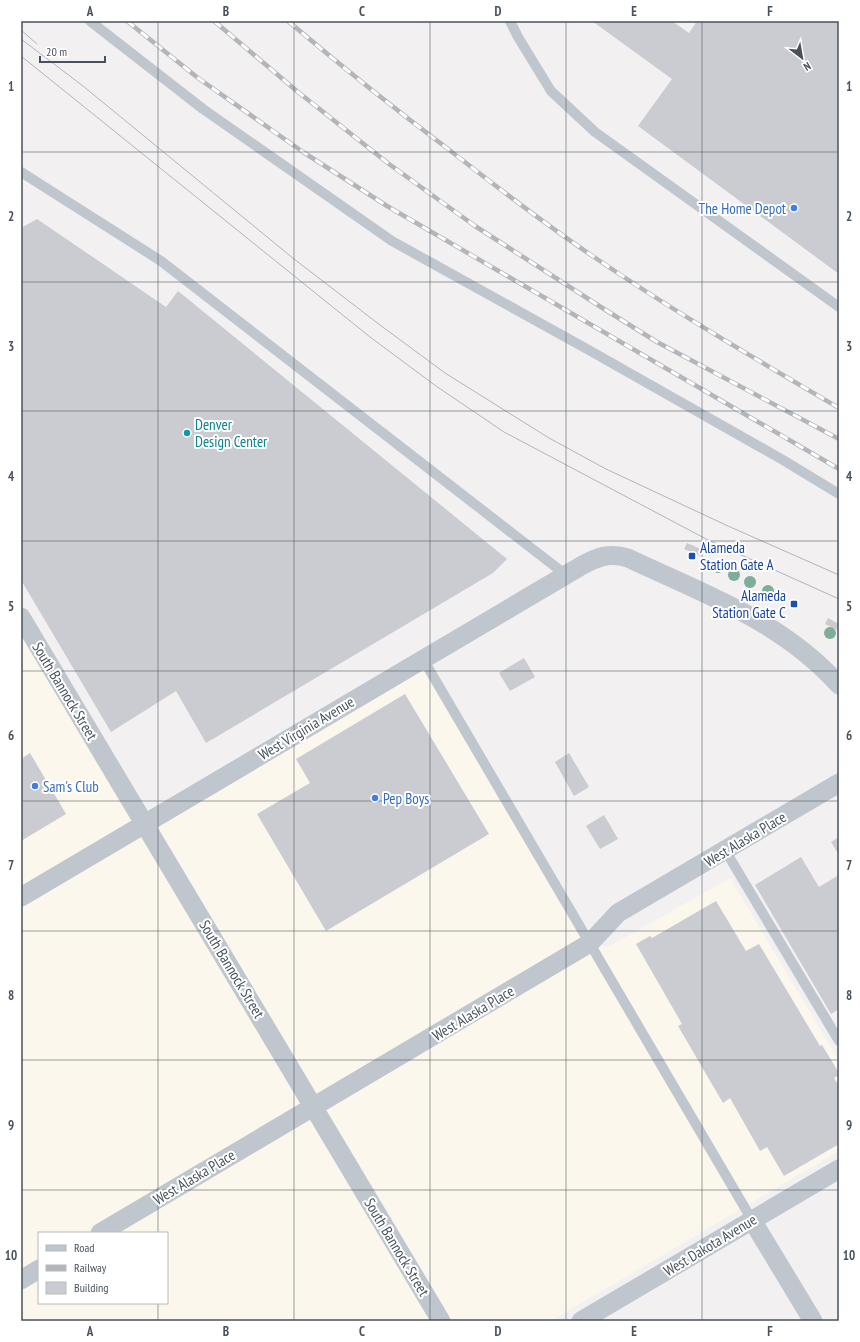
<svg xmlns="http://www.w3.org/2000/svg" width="860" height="1342" font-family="'PT Sans Narrow',sans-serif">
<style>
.commercial{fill:#fbf7ec;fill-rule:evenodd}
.building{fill:#caccd2}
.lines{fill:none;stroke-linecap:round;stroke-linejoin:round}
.lane{stroke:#bfc6cd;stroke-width:10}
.street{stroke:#bfc6cd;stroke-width:19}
.tram{stroke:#b3b5ba;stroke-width:1}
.rail-casing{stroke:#b3b5ba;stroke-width:4.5}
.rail{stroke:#fff;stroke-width:3;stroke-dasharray:9;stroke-linecap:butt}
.tree{fill:#7ead98}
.grid{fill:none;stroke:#49525c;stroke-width:1;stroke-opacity:0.55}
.shop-dot{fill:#3f7fe0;stroke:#fff;stroke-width:1.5}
.culture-dot{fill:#0f9aa8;stroke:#fff;stroke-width:1.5}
.transit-dot{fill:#1a4fb4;stroke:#fff;stroke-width:1.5}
.labels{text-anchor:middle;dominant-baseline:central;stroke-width:4;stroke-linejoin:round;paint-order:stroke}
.shop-label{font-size:15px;fill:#366cbe;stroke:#fff;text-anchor:start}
.culture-label{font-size:15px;fill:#0d838f;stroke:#fff;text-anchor:start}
.transit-label{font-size:15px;fill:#164399;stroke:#fff;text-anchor:start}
.street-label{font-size:15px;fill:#49525c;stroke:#fff}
.neatline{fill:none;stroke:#49525c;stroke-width:1.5}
.grid-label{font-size:13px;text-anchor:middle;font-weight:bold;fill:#49525c}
</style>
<rect width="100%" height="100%" fill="#f2f0f0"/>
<path class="commercial" d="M 21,617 L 145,823 L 423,659 L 590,943 L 608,947 L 730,878 L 839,1061 L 839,1151 L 551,1321 L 21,1321 ZM 39,1233 L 167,1233 L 167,1303 L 39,1303 Z"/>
<g class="building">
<path d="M 592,21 L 672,21 L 689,33 L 697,21 L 839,21 L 839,274 L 638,126 L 672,79 Z"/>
<path d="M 37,219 L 166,307 L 178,291 L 507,559 L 493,573 L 206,743 L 176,691 L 111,732 L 21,580 L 21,228 Z"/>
<path d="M 687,543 L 703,550 L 700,556 L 684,549 Z"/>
<path d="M 828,618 L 839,624 L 839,631 L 825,624 Z"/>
<path d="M 524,658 L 535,677 L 510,691 L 499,673 Z"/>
<path d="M 405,694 L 489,834 L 326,931 L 257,814 L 310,783 L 296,759 Z"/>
<path d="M 30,753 L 66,814 L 21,841 L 21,759 Z"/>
<path d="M 569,753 L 589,787 L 574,796 L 555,762 Z"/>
<path d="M 604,815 L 618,839 L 600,849 L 586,826 Z"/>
<path d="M 839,837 L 839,855 L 831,842 Z"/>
<path d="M 801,857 L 819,887 L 839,875 L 839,993 L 837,993 L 839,996 L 839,1009 L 831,1014 L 755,885 Z"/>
<path d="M 716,901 L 746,951 L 759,944 L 820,1046 L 822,1045 L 839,1073 L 839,1075 L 834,1078 L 839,1086 L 839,1144 L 784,1176 L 767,1147 L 760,1151 L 730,1098 L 723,1103 L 678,1026 L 682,1024 L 636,944 L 650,936 L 652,938 Z"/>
</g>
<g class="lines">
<g class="lane">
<path d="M 90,21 L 203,109 L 392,241 L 587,349 L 783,460 L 839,494"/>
<path d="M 510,21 L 518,37 L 551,91 L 595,132 L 839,307"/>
<path d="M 21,172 L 161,261 L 566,575"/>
<path d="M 423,659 L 752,1220"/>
<path d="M 725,850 L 839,1041"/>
</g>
<g class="street">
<path d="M 21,617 L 441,1321"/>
<path d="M 21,897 L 581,566 C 597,557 610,552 628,558 C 704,594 782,621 839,685"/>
<path d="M 752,1220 L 813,1321"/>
<path d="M 100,1233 L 590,943 L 618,913 L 839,783"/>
<path d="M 21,1280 L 39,1269"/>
<path d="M 581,1321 L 839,1169"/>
</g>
<g class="tram">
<path d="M 21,30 L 37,44"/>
<path d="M 21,39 L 83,86 L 294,259 L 380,325 L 445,373 L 549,438 L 606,469 L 728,526 L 839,575"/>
<path d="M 21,56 L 370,337 L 436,386 L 504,432 L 708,540 L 839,599"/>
</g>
<g class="rail-casing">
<g id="rail">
<path d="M 127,21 L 198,78 L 303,152 L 387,206 L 839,469"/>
<path d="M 214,21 L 298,92 L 389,164 L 475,226 L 604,309 L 657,342 L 839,439"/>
<path d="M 288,21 C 341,66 396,110 452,152 C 498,188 545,224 594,257 C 673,311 756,359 839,408"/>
</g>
</g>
<use href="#rail" class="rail"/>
</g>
<g class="tree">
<circle cx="718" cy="567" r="6"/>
<circle cx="734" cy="575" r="6"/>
<circle cx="750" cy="582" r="6"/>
<circle cx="768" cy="591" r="6"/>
<circle cx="830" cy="633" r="6"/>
</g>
<path class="grid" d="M 158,21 L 158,1233M 294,21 L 294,1321M 430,21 L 430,1321M 566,21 L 566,1321M 702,21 L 702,1321M 21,152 L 839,152M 21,282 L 839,282M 21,411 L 839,411M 21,541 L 839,541M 21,671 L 839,671M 21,801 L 839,801M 21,931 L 839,931M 21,1060 L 839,1060M 21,1190 L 839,1190M 158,1303 L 158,1321"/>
<g class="shop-dot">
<circle cx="794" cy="208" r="4"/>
<circle cx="35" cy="786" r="4"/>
<circle cx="375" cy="798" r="4"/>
</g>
<circle class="culture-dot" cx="187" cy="433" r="4"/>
<g class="transit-dot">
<rect x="688" y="552" width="8" height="8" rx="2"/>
<rect x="790" y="600" width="8" height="8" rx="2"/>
</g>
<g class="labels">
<g class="shop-label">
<text x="786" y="208" text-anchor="end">The Home Depot</text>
<text x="43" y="786">Sam's Club</text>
<text x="383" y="798">Pep Boys</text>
</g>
<g class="culture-label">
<text x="195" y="424">Denver<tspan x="195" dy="17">Design Center</tspan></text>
</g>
<g class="transit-label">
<text x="700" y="547">Alameda<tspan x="700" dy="17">Station Gate A</tspan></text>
<text x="786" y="595" text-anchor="end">Alameda<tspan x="786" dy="17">Station Gate C</tspan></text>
</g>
<g class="street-label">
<text transform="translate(65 691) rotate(59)">South Bannock Street</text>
<text transform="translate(306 728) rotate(-31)">West Virginia Avenue</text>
<text transform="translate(745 839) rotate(-31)">West Alaska Place</text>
<text transform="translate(232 969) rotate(59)">South Bannock Street</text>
<text transform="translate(473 1013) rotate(-31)">West Alaska Place</text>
<text transform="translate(194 1177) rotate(-31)">West Alaska Place</text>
<text transform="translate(710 1245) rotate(-31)">West Dakota Avenue</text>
<text transform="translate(397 1247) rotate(59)">South Bannock Street</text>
</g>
</g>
<rect width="860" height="1342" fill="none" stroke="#ffffff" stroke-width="44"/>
<rect x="38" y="1232" width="130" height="72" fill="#ffffff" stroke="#b6babe"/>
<rect x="46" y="1245" width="20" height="6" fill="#bfc6cd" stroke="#b6babe"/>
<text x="74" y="1252" font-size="12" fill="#49525c">Road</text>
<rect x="46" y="1265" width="20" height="6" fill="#b3b5ba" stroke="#b6babe"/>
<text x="74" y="1272" font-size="12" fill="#49525c">Railway</text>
<rect x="46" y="1282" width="20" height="12" fill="#caccd2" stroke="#b6babe"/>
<text x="74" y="1292" font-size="12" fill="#49525c">Building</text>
<g transform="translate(802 58) rotate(149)" stroke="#ffffff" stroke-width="3" paint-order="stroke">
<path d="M0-3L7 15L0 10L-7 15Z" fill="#49525c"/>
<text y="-6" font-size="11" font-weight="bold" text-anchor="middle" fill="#49525c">N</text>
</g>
<path d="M40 56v6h65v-6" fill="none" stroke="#49525c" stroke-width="2"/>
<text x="46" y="56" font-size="12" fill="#49525c" stroke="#ffffff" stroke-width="3" paint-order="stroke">20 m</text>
<rect x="22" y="22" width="816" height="1298" class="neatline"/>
<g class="grid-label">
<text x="90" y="16">A</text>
<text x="226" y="16">B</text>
<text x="362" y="16">C</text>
<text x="498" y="16">D</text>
<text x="634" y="16">E</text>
<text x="770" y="16">F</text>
<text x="11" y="91">1</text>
<text x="849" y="91">1</text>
<text x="11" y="221">2</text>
<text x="849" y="221">2</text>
<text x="11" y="351">3</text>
<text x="849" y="351">3</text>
<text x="11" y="481">4</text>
<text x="849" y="481">4</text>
<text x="11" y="611">5</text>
<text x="849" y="611">5</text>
<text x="11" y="740">6</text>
<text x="849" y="740">6</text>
<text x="11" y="870">7</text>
<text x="849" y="870">7</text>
<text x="11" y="1000">8</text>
<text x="849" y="1000">8</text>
<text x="11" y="1130">9</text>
<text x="849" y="1130">9</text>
<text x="11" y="1260">10</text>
<text x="849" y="1260">10</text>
<text x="90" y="1336">A</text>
<text x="226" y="1336">B</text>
<text x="362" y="1336">C</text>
<text x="498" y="1336">D</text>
<text x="634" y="1336">E</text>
<text x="770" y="1336">F</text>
</g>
</svg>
